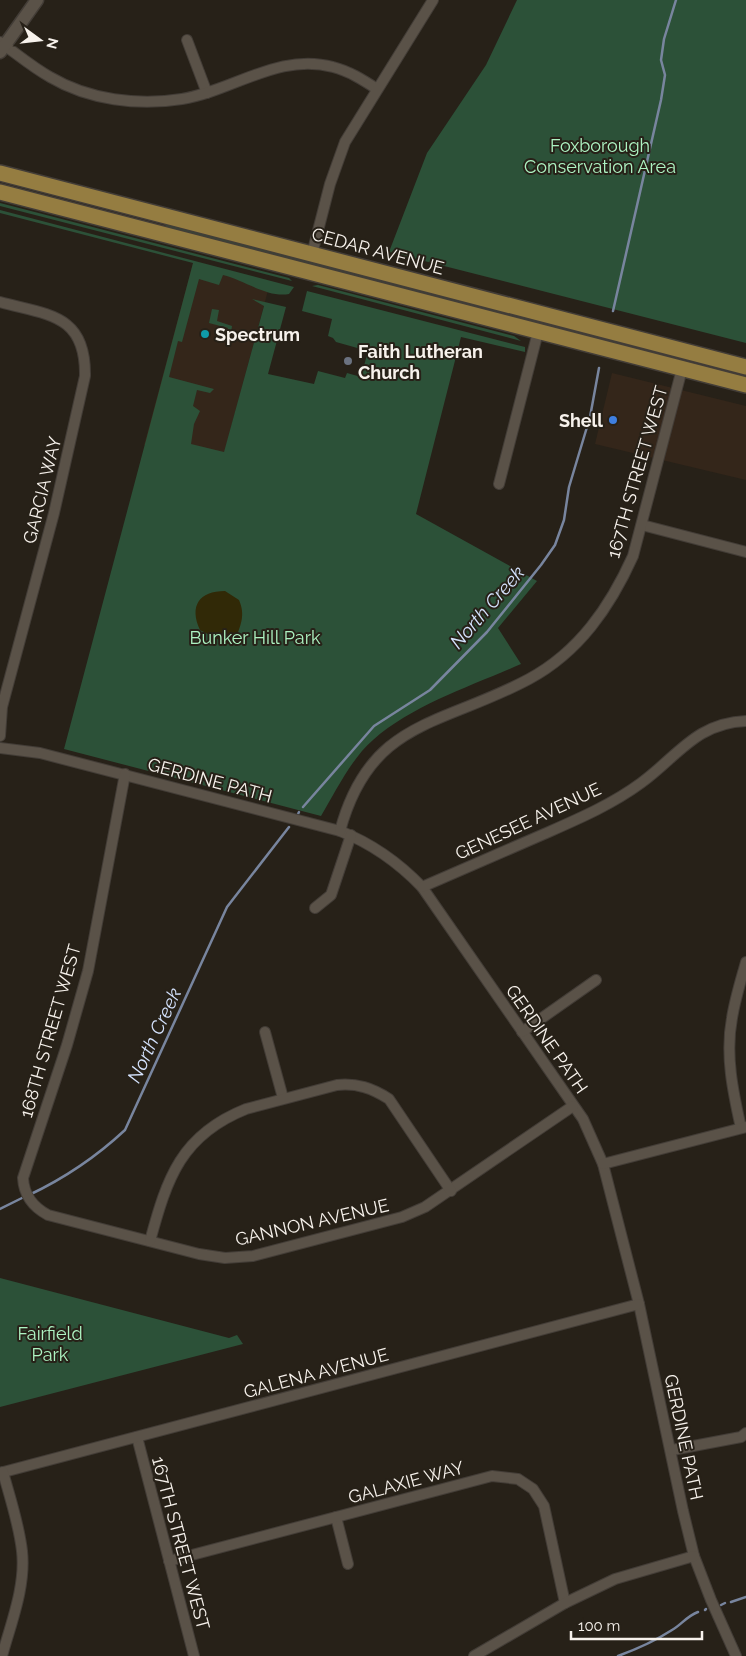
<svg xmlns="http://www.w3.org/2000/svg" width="746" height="1656" font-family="Raleway,sans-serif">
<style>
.commercial{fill:#34261a}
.green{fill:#2c5138}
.sand{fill:#312907}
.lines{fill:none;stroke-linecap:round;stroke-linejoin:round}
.stream{stroke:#78859e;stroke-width:2.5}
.minor-casing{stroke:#433d37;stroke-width:12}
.tertiary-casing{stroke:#433d37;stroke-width:15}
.primary-casing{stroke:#433d37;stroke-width:18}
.minor{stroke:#5a5248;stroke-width:10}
.tertiary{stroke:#5a5248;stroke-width:12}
.primary{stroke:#957d41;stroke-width:15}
.culture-dot{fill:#0f9aa8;stroke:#272118;stroke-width:2}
.worship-dot{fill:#6b7280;stroke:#272118;stroke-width:2}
.shop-dot{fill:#3f7fe0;stroke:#272118;stroke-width:2}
.labels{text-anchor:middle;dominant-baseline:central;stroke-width:4;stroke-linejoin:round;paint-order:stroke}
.park-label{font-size:18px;fill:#adf3c2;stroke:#272118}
.street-label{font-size:18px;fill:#f7f2ec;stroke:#272118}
.poi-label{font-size:18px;font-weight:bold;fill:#f7f2ec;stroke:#272118;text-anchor:start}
.water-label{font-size:19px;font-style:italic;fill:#d5e3fe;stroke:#272118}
</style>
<rect width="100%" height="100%" fill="#272118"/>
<g class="commercial">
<path d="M 193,263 L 270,283 L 221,465 L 144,445 Z"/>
<path d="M 612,373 L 746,406 L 746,480 L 595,444 Z"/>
</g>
<g class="green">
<path d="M 517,0 L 746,0 L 746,343 L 389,252 L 427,153 L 486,65 Z"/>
<path d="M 0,203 L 289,278 L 292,281 L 0,206 Z"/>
<path d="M 0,210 L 294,287 L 289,294 C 267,298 242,279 223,275 L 219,285 L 199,279 L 182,342 L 178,341 L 169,377 L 214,389 L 210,393 L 197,390 L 193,406 L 200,411 L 194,424 L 191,444 L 224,452 L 264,306 L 252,299 L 286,307 L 268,374 L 314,384 L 318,371 L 345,378 L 347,373 L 361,377 L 368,351 L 336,342 L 333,338 L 328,336 L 332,319 L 302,311 L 307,291 L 525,347 L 525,352 L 461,337 L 416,514 L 537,581 L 498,628 L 521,664 C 472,686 414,704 373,740 C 351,759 336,791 321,816 L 64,749 L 193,263 L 0,213 Z"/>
<path d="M 166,222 L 677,355 L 676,361 L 165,229 Z"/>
<path d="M 318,285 L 514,336 L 521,341 L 312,286 Z"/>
<path d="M 212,309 L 219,310 L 217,321 L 232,326 L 230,340 L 225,339 L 228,328 L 209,323 Z"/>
<path d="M 0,1278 L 229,1338 L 237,1335 L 243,1344 L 0,1407 Z"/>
</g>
<path class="sand" d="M 225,591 L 239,600 C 246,616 240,626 235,641 L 227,644 L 200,630 C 189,606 199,591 225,591 Z"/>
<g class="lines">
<g class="stream">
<path d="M 613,311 L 661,100 L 665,75 L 661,60 L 664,39 L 676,0"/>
<path d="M 303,807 L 374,726 L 430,690 L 487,632 L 541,565 L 555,545 L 564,520 L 569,487 L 590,417 L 599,368"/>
<path d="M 298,814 L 299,812"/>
<path d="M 29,1195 C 65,1178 96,1157 125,1130 L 227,907 L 289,827"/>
<path d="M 0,1209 L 24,1197"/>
<path d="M 731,1602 L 746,1597"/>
<path d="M 721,1605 L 725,1603"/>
<path d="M 705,1610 L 706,1609"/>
<path d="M 618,1656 C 637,1649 655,1641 672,1630 C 681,1625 687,1616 698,1612"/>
</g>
<g class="minor-casing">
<g id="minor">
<path d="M 187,40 L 207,93"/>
<path d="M 0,42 C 17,54 32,67 50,77 C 89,100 138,106 182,99 C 233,91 279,52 333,67 C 349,71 363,80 377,89"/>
<path d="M 312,254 L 330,184 L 345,142 L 433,0"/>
<path d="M 0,302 C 48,315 86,314 85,376 L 54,513 L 2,707 L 0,736"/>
<path d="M 499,484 L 538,332"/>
<path d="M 642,525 L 746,552"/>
<path d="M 0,748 L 40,753 L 340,831 C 373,844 398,862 422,887 L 583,1119 L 603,1164 L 639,1304 L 683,1511 L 694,1556 L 711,1600 L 736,1656"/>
<path d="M 125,774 L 88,971 L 67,1045 L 23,1178 C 24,1196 33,1207 48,1215 L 199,1254 L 225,1258 L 253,1256 L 402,1217 L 425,1207 L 573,1106"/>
<path d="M 340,831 C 370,719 442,726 529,679 C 579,652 610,607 633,556 L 682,369"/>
<path d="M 422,887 C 463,869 503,852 544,834 C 578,819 611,805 641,783 C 678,756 696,723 746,721"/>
<path d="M 315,908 L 331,895 L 351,835"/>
<path d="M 265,1032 L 283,1098"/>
<path d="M 522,1032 L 596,980"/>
<path d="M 741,1128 C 733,1092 725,1055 732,1018 C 735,999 741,980 746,962"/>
<path d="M 603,1164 L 746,1127"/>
<path d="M 150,1241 C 167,1178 181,1135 246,1109 L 337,1085 C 357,1083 372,1088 389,1099 L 451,1191"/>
<path d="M 137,1437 L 194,1656"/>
<path d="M 672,1450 L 741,1437 L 746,1433"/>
<path d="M 0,1473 L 639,1304"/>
<path d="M 336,1517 L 348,1564"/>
<path d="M 169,1561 L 492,1476 L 518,1479 L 533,1489 L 544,1506 L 565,1603"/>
<path d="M 2,1656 C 11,1623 26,1586 22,1551 C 19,1524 10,1498 3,1472"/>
<path d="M 474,1656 L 565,1603 L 615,1579 L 694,1556"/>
</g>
</g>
<g class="tertiary-casing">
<path id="tertiary" d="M 0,52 L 37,0"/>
</g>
<g class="primary-casing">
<g id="primary">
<path d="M 0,173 L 746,367"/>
<path d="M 0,192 L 746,385"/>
</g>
</g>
<use href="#minor" class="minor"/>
<use href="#tertiary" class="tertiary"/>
<use href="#primary" class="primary"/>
</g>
<circle class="culture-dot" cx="205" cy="334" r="5"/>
<circle class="worship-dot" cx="348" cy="361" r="5"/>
<circle class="shop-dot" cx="613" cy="420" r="5"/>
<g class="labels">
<g class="park-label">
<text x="600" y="145">Foxborough<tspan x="600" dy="21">Conservation Area</tspan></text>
<text x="255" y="637">Bunker Hill Park</text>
<text x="50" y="1333">Fairfield<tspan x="50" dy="21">Park</tspan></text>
</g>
<g class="street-label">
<text transform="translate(378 251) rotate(15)">CEDAR AVENUE</text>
<text transform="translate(637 472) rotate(-74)">167TH STREET WEST</text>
<text transform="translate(42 490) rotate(-76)">GARCIA WAY</text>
<text transform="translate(210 780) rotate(15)">GERDINE PATH</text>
<text transform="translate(528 821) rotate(-25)">GENESEE AVENUE</text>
<text transform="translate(50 1031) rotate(-74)">168TH STREET WEST</text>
<text transform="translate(547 1039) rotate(55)">GERDINE PATH</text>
<text transform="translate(312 1222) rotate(-13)">GANNON AVENUE</text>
<text transform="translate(316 1373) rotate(-15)">GALENA AVENUE</text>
<text transform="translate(684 1437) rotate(78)">GERDINE PATH</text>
<text transform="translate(406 1482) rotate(-15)">GALAXIE WAY</text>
<text transform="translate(181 1543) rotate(75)">167TH STREET WEST</text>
</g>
<g class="poi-label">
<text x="215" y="334">Spectrum</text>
<text x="358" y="351">Faith Lutheran<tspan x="358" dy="21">Church</tspan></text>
<text x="603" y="420" text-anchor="end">Shell</text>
</g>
<g class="water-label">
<text transform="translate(487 607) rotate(-49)">North Creek</text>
<text transform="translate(154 1035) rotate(-65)">North Creek</text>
</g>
</g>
<g transform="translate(40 40) rotate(105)" stroke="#272118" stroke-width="4" paint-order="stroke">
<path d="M0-4L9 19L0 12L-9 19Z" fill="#f7f2ec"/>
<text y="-8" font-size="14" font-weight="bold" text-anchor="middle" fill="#f7f2ec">N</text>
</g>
<path d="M571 1631v8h131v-8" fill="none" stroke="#f7f2ec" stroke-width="2.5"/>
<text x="578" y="1631" font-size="15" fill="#f7f2ec" stroke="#272118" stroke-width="4" paint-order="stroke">100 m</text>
</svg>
